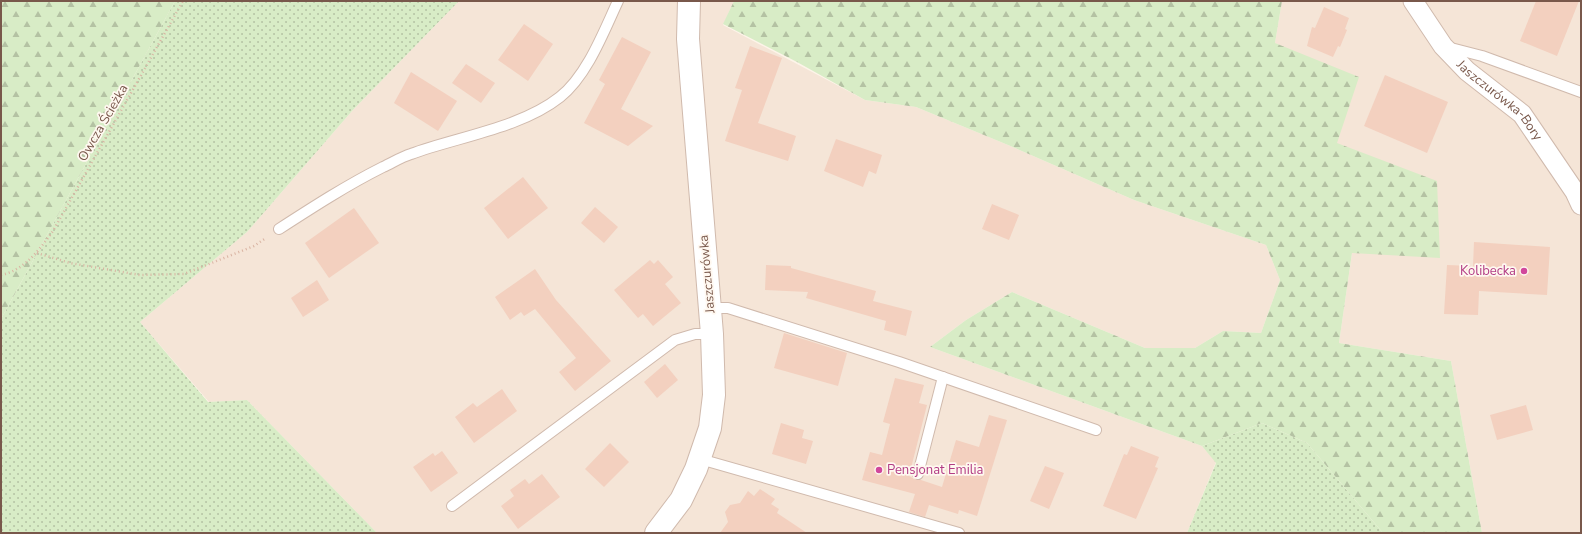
<svg xmlns="http://www.w3.org/2000/svg" width="1582" height="534" font-family="'Nunito Sans',sans-serif">
<style>
.residential{fill:#f5e5d7}
.grass{fill:url(#grass-dots)}
.forest{fill:url(#forest-firs)}
.building{fill:#f3d0bf}
.lines{fill:none;stroke-linecap:round;stroke-linejoin:round}
.service-casing{stroke:#d0baad;stroke-width:12}
.minor-casing{stroke:#d0baad;stroke-width:21}
.tertiary-casing{stroke:#d0baad;stroke-width:24}
.path{stroke:#d9b3a2;stroke-width:2.5;stroke-dasharray:1 3;stroke-linecap:butt}
.service{stroke:#fff;stroke-width:10}
.minor{stroke:#fff;stroke-width:19}
.tertiary{stroke:#fff;stroke-width:22}
.hotel-dot{fill:#d1479c;stroke:#fff8f0;stroke-width:1.5}
.labels{text-anchor:middle;dominant-baseline:central;stroke-width:3.5;stroke-linejoin:round;paint-order:stroke}
.street-label{font-size:13px;fill:#79584b;stroke:#fff8f0}
.hotel-label{font-size:13px;fill:#b23c85;stroke:#fff8f0;text-anchor:end}
</style>
<defs>
<pattern id="grass-dots" width="8" height="8" patternUnits="userSpaceOnUse"><rect width="8" height="8" fill="#d8ecc6"/><path d="M2 2h.1M6 6h.1" fill="none" stroke="#b4c2a3" stroke-width="1.8" stroke-linecap="round"/></pattern>
<pattern id="forest-firs" width="22" height="20" patternUnits="userSpaceOnUse"><rect width="22" height="20" fill="#d8ecc6"/><path d="M5 1l3.5 6h-7zM16 11l3.5 6h-7z" fill="#b4c2a3"/></pattern>
</defs>
<rect width="100%" height="100%" fill="#fdf4e9"/>
<g class="residential">
<path d="M 459,1 L 734,1 L 723,25 L 865,100 L 916,107 L 1008,145 L 1134,200 L 1266,245 L 1280,280 L 1261,333 L 1223,331 L 1195,348 L 1145,348 L 1012,292 L 966,320 L 930,347 L 1202,446 L 1216,462 L 1187,533 L 377,533 L 247,400 L 209,402 L 140,322 L 247,232 L 352,111 Z"/>
<path d="M 1282,1 L 1581,1 L 1581,533 L 1482,533 L 1451,361 L 1339,343 L 1352,253 L 1337,143 L 1275,43 Z"/>
</g>
<g class="grass">
<path d="M 175,1 L 459,1 L 352,111 L 247,232 L 140,322 L 208,402 L 247,400 L 377,533 L 1,533 L 1,319 Z"/>
<path d="M 1262,423 L 1307,443 L 1383,533 L 1187,533 L 1216,463 L 1202,446 Z"/>
</g>
<g class="forest">
<path d="M 1,1 L 175,1 L 1,319 Z"/>
<path d="M 734,1 L 1282,1 L 1275,43 L 1359,77 L 1337,143 L 1437,181 L 1440,258 L 1352,253 L 1339,343 L 1451,361 L 1482,533 L 1383,533 L 1307,443 L 1262,423 L 1202,446 L 930,347 L 966,320 L 1012,292 L 1145,348 L 1195,348 L 1223,331 L 1261,333 L 1280,280 L 1266,245 L 1134,200 L 1008,145 L 916,107 L 865,100 L 797,62 L 723,24 Z"/>
</g>
<g class="building">
<path d="M 1536,1 L 1579,1 L 1557,56 L 1520,41 Z"/>
<path d="M 1324,7 L 1349,18 L 1345,29 L 1347,30 L 1340,47 L 1338,46 L 1333,57 L 1307,46 L 1312,27 L 1315,28 Z"/>
<path d="M 524,24 L 553,44 L 528,81 L 498,60 Z"/>
<path d="M 622,37 L 651,52 L 621,109 L 653,126 L 628,146 L 584,123 L 605,84 L 599,80 Z"/>
<path d="M 750,46 L 782,58 L 758,123 L 796,136 L 788,161 L 725,141 L 742,90 L 735,88 Z"/>
<path d="M 466,64 L 495,83 L 481,103 L 452,83 Z"/>
<path d="M 411,72 L 457,101 L 438,131 L 394,103 Z"/>
<path d="M 1385,75 L 1448,102 L 1427,153 L 1364,126 Z"/>
<path d="M 836,139 L 882,155 L 876,174 L 869,171 L 863,187 L 824,171 Z"/>
<path d="M 523,177 L 548,208 L 508,239 L 484,208 Z"/>
<path d="M 992,204 L 1019,215 L 1009,240 L 982,229 Z"/>
<path d="M 595,207 L 618,227 L 604,243 L 581,223 Z"/>
<path d="M 354,208 L 379,243 L 329,278 L 305,243 Z"/>
<path d="M 1474,242 L 1550,247 L 1547,295 L 1479,291 L 1478,315 L 1444,314 L 1447,265 L 1473,266 Z"/>
<path d="M 650,260 L 654,264 L 658,260 L 673,277 L 665,284 L 681,303 L 653,326 L 643,314 L 638,318 L 614,290 Z"/>
<path d="M 766,265 L 791,266 L 791,268 L 876,291 L 873,301 L 912,311 L 906,336 L 884,330 L 886,321 L 806,298 L 808,292 L 765,290 Z"/>
<path d="M 535,269 L 556,300 L 611,361 L 575,391 L 559,372 L 576,358 L 535,309 L 524,316 L 521,312 L 510,320 L 495,297 Z"/>
<path d="M 317,280 L 329,300 L 303,317 L 291,298 Z"/>
<path d="M 784,333 L 847,353 L 838,386 L 774,368 Z"/>
<path d="M 665,364 L 678,380 L 657,398 L 644,382 Z"/>
<path d="M 895,378 L 924,385 L 919,403 L 927,405 L 909,476 L 916,480 L 921,480 L 942,487 L 956,440 L 979,447 L 989,415 L 1007,420 L 977,516 L 959,510 L 958,514 L 929,505 L 925,517 L 909,512 L 915,494 L 862,480 L 870,452 L 882,455 L 890,424 L 883,422 Z"/>
<path d="M 502,389 L 517,411 L 474,443 L 455,417 L 473,403 L 477,407 Z"/>
<path d="M 1526,405 L 1533,430 L 1497,440 L 1490,415 Z"/>
<path d="M 781,423 L 804,430 L 802,438 L 813,441 L 806,464 L 772,454 Z"/>
<path d="M 610,443 L 629,462 L 604,487 L 585,469 Z"/>
<path d="M 1131,446 L 1159,457 L 1155,467 L 1158,468 L 1136,519 L 1103,506 L 1124,454 L 1127,455 Z"/>
<path d="M 442,451 L 458,473 L 431,492 L 413,467 L 433,453 L 435,456 Z"/>
<path d="M 1045,466 L 1064,473 L 1049,509 L 1030,501 Z"/>
<path d="M 542,474 L 560,497 L 518,529 L 501,506 L 514,496 L 510,490 L 525,479 L 529,484 Z"/>
<path d="M 760,489 L 775,499 L 771,504 L 779,509 L 777,513 L 807,533 L 720,533 L 728,522 L 725,512 L 730,505 L 740,503 L 748,491 L 754,496 Z"/>
</g>
<g class="lines">
<g class="service-casing">
<g id="service">
<path d="M 1447,47 L 1482,56 L 1581,92"/>
<path d="M 279,229 C 313,207 347,185 383,167 C 392,163 401,157 411,154 C 457,137 521,128 560,97 C 587,76 604,31 618,1"/>
<path d="M 710,308 L 728,308 L 899,362 L 1096,430"/>
<path d="M 700,459 L 959,533"/>
<path d="M 918,474 L 943,377"/>
<path d="M 452,506 L 675,340 L 695,334 L 712,334"/>
</g>
</g>
<g class="minor-casing">
<g id="minor">
<path id="s1" d="M 1413,1 L 1443,46 L 1467,71 L 1522,114 L 1575,192 L 1581,205"/>
</g>
</g>
<g class="tertiary-casing">
<path id="tertiary" d="M 656,533 L 681,500 L 696,469 L 710,428 L 714,395 L 712,334 L 688,39 L 689,1"/>
</g>
<g class="path">
<path d="M 37,253 L 70,263 L 140,275 L 184,274 L 254,246 L 266,238"/>
<path d="M 1,275 C 25,270 39,250 53,231 L 183,1"/>
</g>
<use href="#service" class="service"/>
<use href="#minor" class="minor"/>
<use href="#tertiary" class="tertiary"/>
</g>
<g class="hotel-dot">
<circle cx="1524" cy="271" r="4"/>
<circle cx="879" cy="470" r="4"/>
</g>
<g class="labels">
<g class="street-label">
<text stroke="none"><textPath href="#s1" startOffset="133">Jaszczurówka-Bory</textPath></text>
<text transform="translate(103 123) rotate(-60)">Owcza Ścieżka</text>
<text transform="translate(707 274) rotate(-95)">Jaszczurówka</text>
</g>
<g class="hotel-label">
<text x="1516" y="271">Kolibecka</text>
<text x="887" y="470" text-anchor="start">Pensjonat Emilia</text>
</g>
</g>
<rect width="1582" height="534" fill="none" stroke="#79584b" stroke-width="4"/>
</svg>
